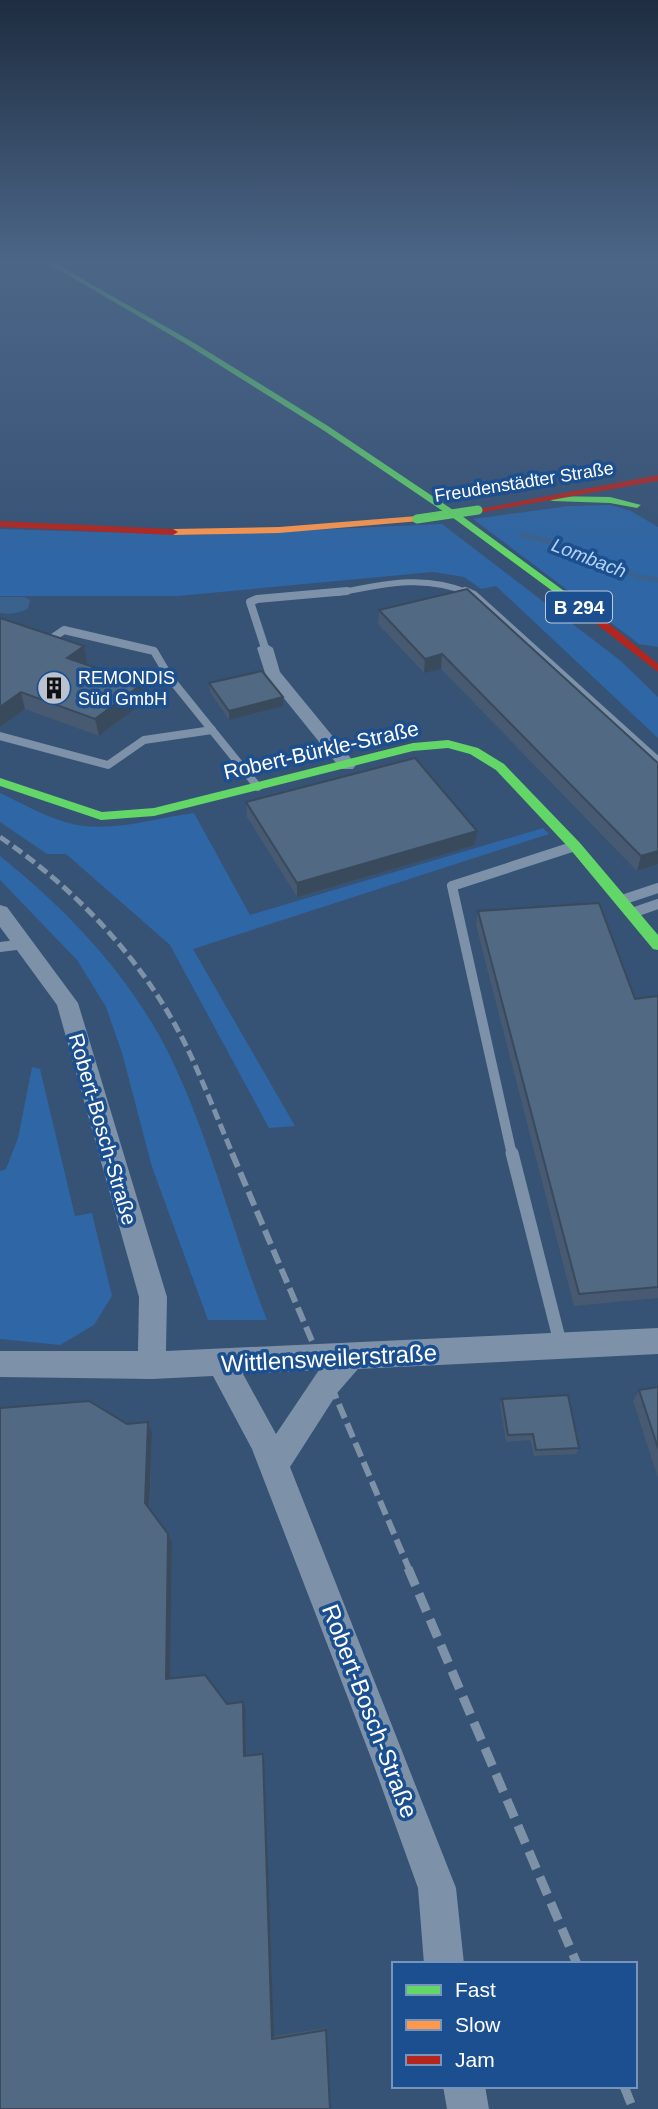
<svg xmlns="http://www.w3.org/2000/svg" width="658" height="2109" font-family="Arial,sans-serif">
<style>
.green{fill:#2f66a5}
.water{fill:#3b618d}
.lines{fill:none;stroke-linecap:round;stroke-linejoin:round}
.stream{stroke:#3b618d;stroke-width:5}
.lane-far3{stroke:#7d92a8;stroke-width:6}
.lane-far2{stroke:#7d92a8;stroke-width:8}
.lane-far1{stroke:#7d92a8;stroke-width:10}
.lane{stroke:#7d92a8;stroke-width:13}
.street{fill:#7d92a8;fill-rule:evenodd}
.fast{fill:#63d668;fill-rule:evenodd}
.slow{fill:#ff974d;fill-rule:evenodd}
.jam{fill:#b3261e;fill-rule:evenodd}
.rail-far2{stroke:#7e92a7;stroke-width:5;stroke-dasharray:11 5;stroke-linecap:butt}
.rail-far1{stroke:#7e92a7;stroke-width:6;stroke-dasharray:15 6;stroke-linecap:butt}
.rail{stroke:#7e92a7;stroke-width:9;stroke-dasharray:19 9;stroke-linecap:butt}
.fast-bridge{stroke:#63d668;stroke-width:9}
.wall{fill:#475a72}
.shaded-wall{fill:#394a5c}
.building{fill:#526984;stroke:#394a5c;stroke-width:2}
.labels{text-anchor:middle;dominant-baseline:central;stroke-width:7;stroke-linejoin:round;paint-order:stroke}
.far-street-label{font-size:18px;fill:#fff;stroke:#1b4f8f}
.far-poi-label{font-size:18px;fill:#fff;stroke:#1b4f8f;text-anchor:start}
.far-water-label{font-size:19px;font-style:italic;fill:#b5d3f5;stroke:#1b4f8f}
.shield{fill:#1b4f8f;stroke:#bbcadd;stroke-width:2}
.shield-label{font-size:19px;font-weight:bold;fill:#fff}
.street-label{font-size:21px;fill:#fff;stroke:#1b4f8f}
.near-street-label{font-size:24px;fill:#fff;stroke:#1b4f8f}
</style>
<rect width="100%" height="100%" fill="#365274"/>
<g class="green">
<path d="M 611,505 L 631,511 L 658,527 L 658,647 L 639,644 L 473,519 L 569,506 Z"/>
<path d="M 442,524 L 621,661 L 658,697 L 658,738 L 496,586 L 481,589 L 464,577 L 433,572 L 178,596 L 0,596 L 0,529 L 201,535 Z"/>
<path d="M 0,793 C 21,803 43,815 65,822 C 106,835 153,818 194,813 L 250,915 L 543,828 L 549,834 L 193,949 L 295,1126 L 269,1128 L 170,945 L 66,854 L 47,854 L 0,822 Z"/>
<path d="M 0,856 C 67,910 128,973 168,1052 C 210,1136 232,1232 267,1320 L 208,1320 L 152,1167 L 122,1053 L 106,1007 L 77,960 L 0,880 Z"/>
<path d="M 32,1067 L 40,1069 L 75,1216 L 92,1213 L 112,1296 L 94,1325 L 60,1345 L 0,1339 L 0,1171 L 6,1169 L 18,1138 Z"/>
</g>
<path class="water" d="M 0,597 L 24,597 L 30,600 L 28,609 C 18,613 11,615 0,613 Z"/>
<g class="lines">
<path class="stream" d="M 521,535 L 576,548 L 639,577 L 658,580"/>
<path class="lane-far3" d="M 338,593 C 384,584 424,574 469,593"/>
<g class="lane-far2">
<path d="M 465,591 L 474,595 L 658,761"/>
<path d="M 43,640 L 48,641 L 64,630 L 154,651 L 170,678 L 258,787"/>
<path d="M 265,648 L 250,602 L 257,599 L 347,591"/>
<path d="M 0,736 L 108,765 L 144,740 L 212,730"/>
</g>
<g class="lane-far1">
<path d="M 622,900 L 658,888"/>
<path d="M 632,913 L 658,904"/>
<path d="M 0,947 L 24,944"/>
<path d="M 512,1155 L 452,886 L 575,846"/>
</g>
<path class="lane" d="M 512,1153 L 561,1346"/>
<g class="street">
<path d="M 265,643 L 273,648 L 280,672 L 353,761 L 356,765 L 353,769 L 341,769 L 266,676 L 257,648 Z"/>
<path d="M 0,905 L 7,907 L 78,1003 L 167,1297 L 166,1351 L 658,1328 L 658,1354 L 358,1369 L 338,1392 L 290,1467 L 456,1888 L 464,1964 L 424,1964 L 418,1888 L 373,1763 L 252,1449 L 213,1376 L 152,1379 L 0,1377 L 0,1351 L 138,1351 L 139,1297 L 57,1005 L 0,927 ZM 319,1370 L 276,1434 L 243,1374 Z"/>
<path d="M 443,2086 L 485,2086 L 489,2109 L 447,2109 Z"/>
</g>
<g class="fast">
<path d="M 46,262 L 52,262 L 191,341 L 328,426 L 462,516 L 594,613 L 585,615 L 456,520 L 323,430 L 186,344 Z"/>
<path d="M 550,496 L 610,497 L 641,505 L 637,508 L 610,503 L 553,501 L 550,500 Z"/>
<path d="M 448,740 L 478,748 L 504,764 L 580,843 L 658,935 L 658,950 L 653,949 L 570,849 L 496,770 L 470,754 L 448,748 L 413,751 L 154,816 L 101,820 L 0,786 L 0,778 L 102,812 L 154,808 L 413,743 Z"/>
</g>
<path class="slow" d="M 417,516 L 422,519 L 420,521 L 279,533 L 173,535 L 168,532 L 173,529 L 279,527 Z"/>
<g class="jam">
<path d="M 658,475 L 658,481 L 478,513 L 474,510 Z"/>
<path d="M 0,521 L 173,529 L 178,532 L 173,535 L 0,527 Z"/>
<path d="M 585,611 L 593,611 L 658,664 L 658,672 L 585,615 Z"/>
</g>
<path class="rail-far2" d="M 0,837 C 81,893 149,966 191,1056 C 206,1089 219,1122 233,1155"/>
<path class="rail-far1" d="M 232,1153 L 409,1569"/>
<g class="rail">
<path d="M 408,1568 L 577,1964"/>
<path d="M 624,2086 L 633,2109"/>
</g>
<path class="fast-bridge" d="M 417,519 L 478,510"/>
</g>
<g class="wall">
<path d="M 467,589 L 658,864 L 637,871 L 441,669 L 424,673 L 378,624 L 379,610 Z"/>
<path d="M 0,618 L 84,646 L 87,663 L 86,664 L 142,684 L 145,701 L 99,736 L 25,709 L 0,727 Z"/>
<path d="M 209,683 L 283,706 L 229,720 L 210,692 Z"/>
<path d="M 246,802 L 477,831 L 475,845 L 297,897 L 247,817 Z"/>
<path d="M 478,911 L 635,999 L 658,996 L 658,1298 L 574,1306 L 476,925 Z"/>
<path d="M 658,1387 L 658,1478 L 633,1401 L 639,1390 Z"/>
<path d="M 502,1399 L 579,1448 L 576,1454 L 534,1456 L 530,1440 L 506,1442 L 500,1405 Z"/>
<path d="M 148,1422 L 152,1433 L 150,1508 L 168,1534 L 172,1543 L 170,1678 L 227,1704 L 243,1702 L 245,1708 L 246,1756 L 264,1759 L 274,2036 L 326,2028 L 330,2109 L 0,2109 L 127,1424 Z"/>
</g>
<g class="shaded-wall">
<path d="M 84,646 L 87,663 L 71,675 L 67,658 Z"/>
<path d="M 442,654 L 441,669 L 424,673 L 425,659 Z"/>
<path d="M 142,684 L 145,701 L 99,736 L 95,719 Z"/>
<path d="M 21,692 L 25,709 L 0,727 L 0,707 Z"/>
<path d="M 283,697 L 283,706 L 229,720 L 229,711 Z"/>
<path d="M 477,831 L 475,845 L 297,897 L 297,883 Z"/>
<path d="M 658,851 L 658,864 L 637,871 L 641,856 Z"/>
<path d="M 148,1422 L 152,1433 L 149,1513 L 145,1503 Z"/>
<path d="M 168,1534 L 172,1543 L 170,1685 L 166,1679 Z"/>
<path d="M 243,1702 L 245,1708 L 246,1761 L 244,1756 Z"/>
<path d="M 263,1754 L 264,1759 L 274,2036 L 272,2039 Z"/>
</g>
<g class="building">
<path d="M 467,589 L 658,763 L 658,851 L 641,856 L 442,654 L 425,659 L 379,610 Z"/>
<path d="M 0,618 L 84,646 L 67,658 L 142,684 L 95,719 L 21,692 L 0,707 Z"/>
<path d="M 262,671 L 283,697 L 229,711 L 209,683 Z"/>
<path d="M 415,758 L 477,831 L 297,883 L 246,802 Z"/>
<path d="M 599,903 L 635,999 L 658,996 L 658,1287 L 579,1294 L 478,911 Z"/>
<path d="M 658,1387 L 658,1448 L 639,1390 Z"/>
<path d="M 568,1395 L 579,1448 L 536,1450 L 533,1434 L 508,1435 L 502,1399 Z"/>
<path d="M 89,1401 L 127,1424 L 148,1422 L 145,1503 L 168,1534 L 166,1679 L 205,1675 L 227,1704 L 243,1702 L 244,1756 L 263,1754 L 272,2039 L 326,2030 L 330,2109 L 0,2109 L 0,1408 Z"/>
</g>
<linearGradient id="sky" x2="0" y2="1"><stop stop-color="#1e2d40"/><stop offset="0.47" stop-color="#4c6688"/><stop offset="1" stop-color="#4c6688" stop-opacity="0"/></linearGradient>
<rect width="658" height="557" fill="url(#sky)"/>
<defs>
<g id="building-disc" transform="scale(1.75)"><circle r="9.5" fill="#b9c2ce" stroke="#1b4f8f"/><path d="M-4-6H4V6H1V3H-1V6H-4ZM-2.5-4.3h1.7v1.8h-1.7ZM.8-4.3h1.7v1.8H.8ZM-2.5-1h1.7V.8h-1.7ZM.8-1h1.7V.8H.8Z" fill="#111"/></g>
</defs>
<g fill-rule="evenodd">
<use href="#building-disc" x="54" y="688"/>
</g>
<g class="labels">
<g class="far-street-label">
<text transform="translate(524 482) rotate(-9)">Freudenstädter Straße</text>
</g>
<g class="far-poi-label">
<text x="78" y="678">REMONDIS<tspan x="78" dy="21">Süd GmbH</tspan></text>
</g>
<g class="far-water-label">
<text transform="translate(589 558) rotate(21)">Lombach</text>
</g>
<rect class="shield" x="546" y="591.5" width="66" height="31" rx="5"/>
<g class="shield-label">
<text x="579" y="607">B 294</text>
</g>
<g class="street-label">
<text transform="translate(321 750) rotate(-13)">Robert-Bürkle-Straße</text>
<text transform="translate(103 1129) rotate(74)">Robert-Bosch-Straße</text>
</g>
<g class="near-street-label">
<text transform="translate(329 1358) rotate(-3)">Wittlensweilerstraße</text>
<text transform="translate(370 1711) rotate(69)">Robert-Bosch-Straße</text>
</g>
</g>
<rect x="392" y="1962" width="245" height="126" fill="#1b4f8f" stroke="#7695bc" stroke-width="2"/>
<rect x="406" y="1985" width="35" height="10" fill="#63d668" stroke="#7695bc" stroke-width="2"/>
<text x="455" y="1997" font-size="21" fill="#ffffff">Fast</text>
<rect x="406" y="2020" width="35" height="10" fill="#ff974d" stroke="#7695bc" stroke-width="2"/>
<text x="455" y="2032" font-size="21" fill="#ffffff">Slow</text>
<rect x="406" y="2055" width="35" height="10" fill="#b3261e" stroke="#7695bc" stroke-width="2"/>
<text x="455" y="2067" font-size="21" fill="#ffffff">Jam</text>
</svg>
